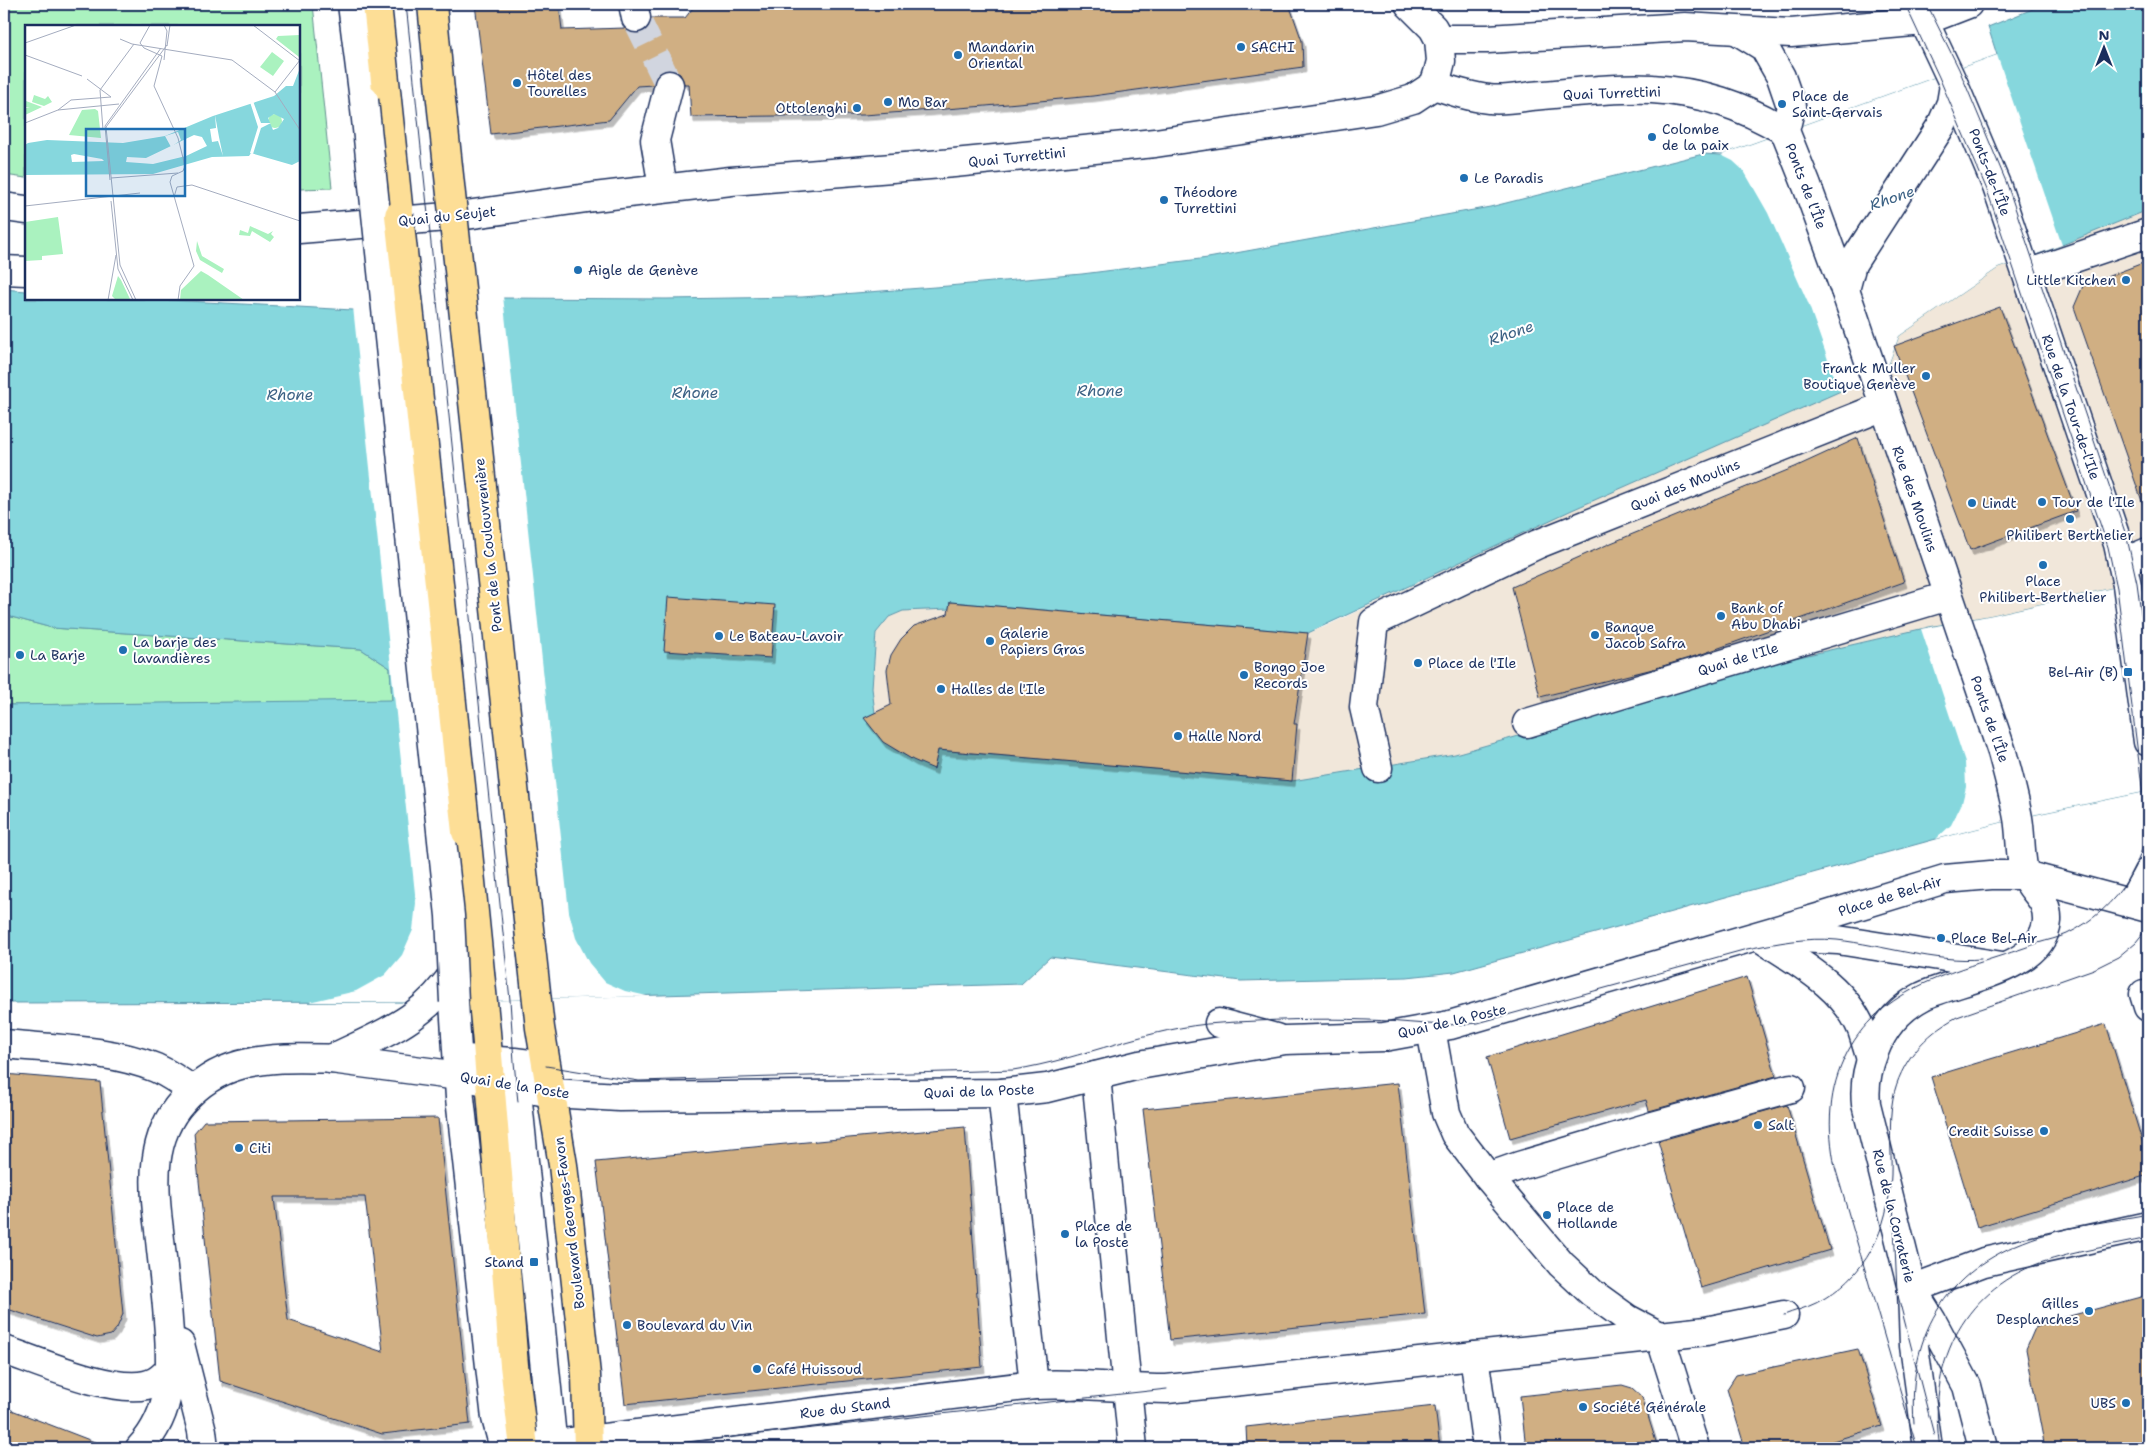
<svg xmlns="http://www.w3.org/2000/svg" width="2152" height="1452" font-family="'Shantell Sans',sans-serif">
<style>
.built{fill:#f1e7da}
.green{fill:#aaf2bf;stroke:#62908e}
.water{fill:#86d7dd;stroke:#5b94aa}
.pier{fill:#fff}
.building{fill:#d0af83;stroke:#1b2f5e;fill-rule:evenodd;filter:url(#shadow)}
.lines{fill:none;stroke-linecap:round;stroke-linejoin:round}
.minor-tunnel{stroke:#d1d5df;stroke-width:28;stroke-dasharray:28 14;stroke-linecap:butt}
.minor-casing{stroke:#1b2f5e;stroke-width:31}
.major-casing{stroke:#1b2f5e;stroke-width:31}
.minor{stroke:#fff;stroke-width:28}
.major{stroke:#fdde96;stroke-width:28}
.tram{stroke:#1b2f5e;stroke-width:1}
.minor-bridge-casing{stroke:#1b2f5e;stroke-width:31;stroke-linecap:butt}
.major-bridge-casing{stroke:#1b2f5e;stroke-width:31;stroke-linecap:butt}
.minor-bridge{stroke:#fff;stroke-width:28}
.major-bridge{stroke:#fdde96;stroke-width:28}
.poi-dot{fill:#1f6fb2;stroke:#fff;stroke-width:2}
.labels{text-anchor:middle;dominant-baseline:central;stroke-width:4;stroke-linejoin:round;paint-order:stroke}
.poi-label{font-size:14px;fill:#1b2f5e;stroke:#fff;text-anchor:start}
.street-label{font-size:14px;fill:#1b2f5e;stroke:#fff}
.water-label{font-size:15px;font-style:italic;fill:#3b6184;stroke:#fff}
.inset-river{fill:none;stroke:#86d7dd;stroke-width:2.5}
.inset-road{fill:none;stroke:#a4acbf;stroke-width:1}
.view{fill:#1f6fb2;fill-opacity:0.15;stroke:#1f6fb2;stroke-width:2.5}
.inset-edge{fill:none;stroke:#1b2f5e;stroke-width:2.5}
</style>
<defs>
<filter id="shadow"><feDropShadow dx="3" dy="5.5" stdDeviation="0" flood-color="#0004"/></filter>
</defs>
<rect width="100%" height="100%" fill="#fff"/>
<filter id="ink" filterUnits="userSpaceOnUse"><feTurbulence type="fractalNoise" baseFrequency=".02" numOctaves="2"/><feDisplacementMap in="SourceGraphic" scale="10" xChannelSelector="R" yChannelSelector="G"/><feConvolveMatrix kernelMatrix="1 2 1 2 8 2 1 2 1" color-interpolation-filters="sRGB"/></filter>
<g filter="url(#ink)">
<path class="built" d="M 2148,210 L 2148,580 L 1993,615 L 1929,627 L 1795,658 L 1455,754 L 1292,781 L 939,750 L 934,769 L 898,752 L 883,742 L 866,717 L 875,713 L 872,688 L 876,633 L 889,617 L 903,611 L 949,609 L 950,602 L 1308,633 L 1324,627 L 1572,510 L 1839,391 L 1890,361 L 1899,336 L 1998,268 L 2062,245 Z"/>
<g class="green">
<path d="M 4,4 L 313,4 L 332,188 L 299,189 L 299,26 L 26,26 L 26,178 L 4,175 Z"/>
<path d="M 4,615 L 52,628 L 361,649 L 390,668 L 392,701 L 4,705 Z"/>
</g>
<path class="water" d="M 2045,4 L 2148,4 L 2148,210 L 2062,245 L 1998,268 L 1899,336 L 1886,371 L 1572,510 L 1308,633 L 950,602 L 949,609 L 903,611 L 889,617 L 876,633 L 872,688 L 875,713 L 866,717 C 884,748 902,755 934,768 L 938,750 L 1292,781 L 1455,754 L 1795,658 L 1929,627 L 1993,615 L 2148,580 L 2148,791 L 2018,818 L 1936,839 L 1454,972 L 1407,977 L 1241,981 L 1050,957 L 1021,984 L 432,1002 L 4,1003 L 4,705 L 392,700 L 390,668 L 361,649 L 52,628 L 4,615 L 4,289 L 26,291 L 26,299 L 150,299 L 353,310 L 504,298 L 666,299 L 802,297 L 948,286 L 1082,274 L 1208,258 L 1490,207 L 1703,154 L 1721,155 L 1997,55 L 1988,27 Z"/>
<g class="pier">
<path d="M 1997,55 L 2062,245 L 1998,268 L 1899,336 L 1886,371 L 1839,391 L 1808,303 L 1768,213 L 1744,171 L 1733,161 L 1721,155 Z"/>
<path d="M 503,296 L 569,912 L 576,938 L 589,963 L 605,982 L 625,991 L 647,996 L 432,1002 L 309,1002 L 356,991 L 385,975 L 402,955 L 413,930 L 416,903 L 353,307 Z"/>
<path d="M 2148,580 L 2148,791 L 2018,818 L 1936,839 L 1951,825 L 1962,803 L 1966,787 L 1965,762 L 1921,629 L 1993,615 Z"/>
</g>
<g class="building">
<path d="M 475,4 L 559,4 L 562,30 L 625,28 L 631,33 L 639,33 L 647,29 L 651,18 L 685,18 L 696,4 L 1289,4 L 1302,41 L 1303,67 L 1093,96 L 986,106 L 864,115 L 691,117 L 689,84 L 684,84 L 680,74 L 673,70 L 665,70 L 658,74 L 653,85 L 637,86 L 609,120 L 491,134 Z"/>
<path d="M 2148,261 L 2148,503 L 2143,504 L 2074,307 L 2083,286 Z"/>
<path d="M 2000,307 L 2076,511 L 1970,550 L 1894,346 Z"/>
<path d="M 1858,438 L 1904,582 L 1702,654 L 1653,669 L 1540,697 L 1512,587 L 1611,543 L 1795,467 Z"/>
<path d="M 668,597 L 775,605 L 771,658 L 664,651 Z"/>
<path d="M 950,602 L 1308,633 L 1294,724 L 1297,724 L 1292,781 L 938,750 L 934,769 L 913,760 L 883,742 L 864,718 L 891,705 L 887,670 L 891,655 L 901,639 L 914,626 L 948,614 Z"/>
<path d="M 1747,977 L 1776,1076 L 1649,1111 L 1646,1100 L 1510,1138 L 1487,1057 Z"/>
<path d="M 2106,1024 L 2148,1160 L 2148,1175 L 1977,1227 L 1931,1077 Z"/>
<path d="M 4,1074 L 100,1082 L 123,1314 L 117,1328 L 111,1335 L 97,1338 L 4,1308 Z"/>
<path d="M 1398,1083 L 1425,1314 L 1170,1340 L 1143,1109 Z"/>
<path d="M 1787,1105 L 1830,1250 L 1701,1288 L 1658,1141 Z"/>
<path d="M 438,1118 L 470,1424 L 382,1434 L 220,1381 L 194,1133 L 204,1121 ZM 274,1197 L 365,1197 L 383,1352 L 288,1320 Z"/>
<path d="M 965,1127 L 982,1367 L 625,1404 L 596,1162 Z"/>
<path d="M 2148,1295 L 2148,1448 L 2045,1448 L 2026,1349 L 2035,1328 L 2051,1321 Z"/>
<path d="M 1858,1349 L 1882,1426 L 1810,1448 L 1745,1448 L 1727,1389 L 1736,1375 Z"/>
<path d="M 1622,1385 L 1632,1388 L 1642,1397 L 1658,1448 L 1526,1448 L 1520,1396 Z"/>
<path d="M 1435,1406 L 1440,1448 L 1247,1448 L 1246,1427 Z"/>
<path d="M 4,1407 L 105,1446 L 104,1448 L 4,1448 Z"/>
</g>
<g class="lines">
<path class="minor-tunnel" d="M 636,18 L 669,85"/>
<g class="minor-casing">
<g id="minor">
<path d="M 352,4 L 364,100"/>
<path d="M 633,4 L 636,18"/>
<path d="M 1916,4 L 1954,85 L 1997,187 L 2118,544 L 2127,585 L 2148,742"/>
<path d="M 1738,31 L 1764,47 L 1781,77 L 1791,106 L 1785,131 L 1807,186 L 1845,290 L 2002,752 C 2008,774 2014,796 2018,818 C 2021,834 2020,861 2025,875 C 2032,893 2048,897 2047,921 C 2043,970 1958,979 1923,996 C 1900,1008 1883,1028 1874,1052 C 1867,1069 1864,1085 1866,1104 L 1912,1289 L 1932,1321 L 1967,1386 L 1983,1448"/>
<path d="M 1439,39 L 1488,39 L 1685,27 L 1791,33 L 1924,21 L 1968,4"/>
<path d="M 1434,85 C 1452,91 1470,97 1489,99 C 1502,101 1517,98 1531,96 C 1571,93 1612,87 1652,89 C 1703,92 1741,105 1785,131"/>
<path d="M 663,188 L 655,140 L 669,85"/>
<path d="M 4,207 L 26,210"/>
<path d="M 299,229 L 459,216 L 594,197 L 731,181 L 954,163 L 1155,143 L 1376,110 L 1413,99 L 1434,85 L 1438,73 L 1441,61 L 1439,39 L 1433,28 L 1409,4"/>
<path d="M 4,270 L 26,271"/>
<path d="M 2027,274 L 2148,233"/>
<path d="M 1845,290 L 1852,264 L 1941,126 L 1951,103 L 1954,85"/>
<path d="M 2122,563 L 2148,552"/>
<path d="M 1527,723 L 1948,596"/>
<path d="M 1378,768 L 1364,707 L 1374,622 L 1538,544 L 1884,406"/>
<path d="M 2132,903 L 2148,872"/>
<path d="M 1779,937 L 1838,940 L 2002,966"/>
<path d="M 1761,938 C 1799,963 1844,986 1862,1030 C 1865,1039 1868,1050 1871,1059"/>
<path d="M 2144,994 L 2148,1007"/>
<path d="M 454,1002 L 460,1098 L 492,1384 L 496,1418 L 504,1448"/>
<path d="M 1219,1023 L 1276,1038"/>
<path d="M 1431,1029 L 1446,1113 L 1455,1134 L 1488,1177 L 1561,1264 L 1592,1293 L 1628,1319 L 1660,1336"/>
<path d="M 4,1044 C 52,1049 111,1049 156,1068 C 169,1074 181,1082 192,1090"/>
<path d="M 331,1059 L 459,1076 L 552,1093 L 619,1097 L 1002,1093 L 1047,1088 L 1139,1065 L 1285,1040 L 1384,1037 L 1450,1025 L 1818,918 L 1945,879 L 1991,875 L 2025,875 L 2148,908"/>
<path d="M 331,1059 C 384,1033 424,1021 457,968"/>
<path d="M 464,1059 L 514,1062 L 546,1066"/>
<path d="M 526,1070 L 518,1102 L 553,1448"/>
<path d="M 1096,1076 L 1133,1448"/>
<path d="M 1002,1093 L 1034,1385"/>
<path d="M 1488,1177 L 1519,1166 L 1653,1126 L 1791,1088"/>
<path d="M 1912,1289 L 1984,1262 L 2148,1226"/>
<path d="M 1912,1290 L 1914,1346 L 1928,1448"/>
<path d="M 1660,1336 L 1695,1448"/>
<path d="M 180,1344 L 202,1431 L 204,1448"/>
<path d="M 4,1350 C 40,1362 110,1393 146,1385 C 161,1382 170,1369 177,1358"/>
<path d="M 1474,1356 L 1487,1448"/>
<path d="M 140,1448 C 174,1411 172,1367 168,1320 C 166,1290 162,1260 159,1230 C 153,1184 150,1137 183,1101 C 198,1084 218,1071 240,1065 C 274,1055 313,1059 349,1059"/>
<path d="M 523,1448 L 1034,1385 C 1079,1382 1123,1389 1167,1389 L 1706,1331 L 1784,1315"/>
</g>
</g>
<g class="major-casing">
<g id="major">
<path d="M 377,4 L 399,215"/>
<path d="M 432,4 L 440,91"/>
<path d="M 466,832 L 486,1032 L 514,1365 L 524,1448"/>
<path d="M 530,938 L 540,1028 L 563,1165 L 586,1375 L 588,1448"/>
</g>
</g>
<use href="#minor" class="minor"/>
<use href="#major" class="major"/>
<g class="tram">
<path d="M 406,4 L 510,1000 L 514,1062 L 518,1102"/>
<path d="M 1905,4 L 1939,77 L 1987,190 L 2108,547 L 2117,588 L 2145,810 C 2145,820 2146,831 2144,840 C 2142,854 2135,867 2128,879 C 2114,902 2092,922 2067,934 C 2058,938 2048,940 2038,943 C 1969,969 1884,981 1847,1053 C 1828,1090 1827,1127 1835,1167 L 1917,1448"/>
<path d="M 1927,4 L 1959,69 L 2007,184 L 2127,538 L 2137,583 L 2148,664"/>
<path d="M 546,1066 L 639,1081 L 1013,1070 C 1083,1059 1149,1027 1220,1023 C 1269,1020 1319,1018 1368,1020 C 1404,1021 1442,1028 1478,1023 L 1747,949 C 1778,943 1806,937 1837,940 C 1883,945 1936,963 1981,959"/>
<path d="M 1893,1200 L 1897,1292 L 1934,1435"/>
<path d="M 1784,1315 C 1794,1311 1806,1308 1816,1303 C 1866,1278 1889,1228 1891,1175 C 1892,1149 1888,1124 1893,1098 C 1900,1062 1925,1034 1957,1017 L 2094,969 L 2118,957 L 2136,942 L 2148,927"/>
<path d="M 1914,1423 C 1907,1329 1950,1265 2040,1236 C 2075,1225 2113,1221 2148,1214"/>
<path d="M 632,1448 L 1167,1389"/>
<path d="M 1940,1448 C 1927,1368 1960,1292 2040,1263 C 2075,1251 2112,1246 2148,1238"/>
</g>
<g class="minor-bridge-casing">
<path id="minor-bridge" d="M 364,100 L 450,916 L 454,1002"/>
</g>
<g class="major-bridge-casing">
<g id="major-bridge">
<path d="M 440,91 L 530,938"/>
<path d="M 399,215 L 466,832"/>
</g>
</g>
<use href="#minor-bridge" class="minor-bridge"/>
<use href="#major-bridge" class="major-bridge"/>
</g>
</g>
<g class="poi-dot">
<circle cx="1241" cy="47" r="5"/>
<circle cx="958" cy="55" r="5"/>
<circle cx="517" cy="83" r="5"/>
<circle cx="888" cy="102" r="5"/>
<circle cx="1782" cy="104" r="5"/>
<circle cx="857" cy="108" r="5"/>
<circle cx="1652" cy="137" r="5"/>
<circle cx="1464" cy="178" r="5"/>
<circle cx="1164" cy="200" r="5"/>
<circle cx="578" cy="270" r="5"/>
<circle cx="2126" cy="280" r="5"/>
<circle cx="1926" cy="376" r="5"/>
<circle cx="2042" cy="502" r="5"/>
<circle cx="1972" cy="503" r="5"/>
<circle cx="2070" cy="519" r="5"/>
<circle cx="2043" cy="565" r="5"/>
<circle cx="1721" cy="616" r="5"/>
<circle cx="1595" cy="635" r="5"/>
<circle cx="719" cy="636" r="5"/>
<circle cx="990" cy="641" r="5"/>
<circle cx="123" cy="650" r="5"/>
<circle cx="20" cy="655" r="5"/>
<circle cx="1418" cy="663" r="5"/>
<rect x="2123" y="667" width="10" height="10" rx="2.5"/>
<circle cx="1244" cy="675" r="5"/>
<circle cx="941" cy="689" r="5"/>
<circle cx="1178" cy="736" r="5"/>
<circle cx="1941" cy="938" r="5"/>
<circle cx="1758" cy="1125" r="5"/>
<circle cx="2044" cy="1131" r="5"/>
<circle cx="239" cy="1148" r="5"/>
<circle cx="1547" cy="1215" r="5"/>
<circle cx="1065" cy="1234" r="5"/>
<rect x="529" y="1257" width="10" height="10" rx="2.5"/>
<circle cx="2089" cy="1311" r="5"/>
<circle cx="627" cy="1325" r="5"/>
<circle cx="757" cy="1369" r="5"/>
<circle cx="2126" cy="1403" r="5"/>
<circle cx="1583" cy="1407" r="5"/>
</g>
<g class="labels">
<g class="poi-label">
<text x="968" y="47">Mandarin<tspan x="968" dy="16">Oriental</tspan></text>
<text x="1251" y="47">SACHI</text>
<text x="527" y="75">Hôtel des<tspan x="527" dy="16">Tourelles</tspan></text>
<text x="1792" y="96">Place de<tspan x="1792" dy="16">Saint-Gervais</tspan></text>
<text x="898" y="102">Mo Bar</text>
<text x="847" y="108" text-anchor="end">Ottolenghi</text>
<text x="1662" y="129">Colombe<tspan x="1662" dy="16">de la paix</tspan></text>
<text x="1474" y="178">Le Paradis</text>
<text x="1174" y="192">Théodore<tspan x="1174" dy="16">Turrettini</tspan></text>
<text x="588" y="270">Aigle de Genève</text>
<text x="2116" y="280" text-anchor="end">Little Kitchen</text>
<text x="1916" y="368" text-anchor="end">Franck Muller<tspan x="1916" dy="16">Boutique Genève</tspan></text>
<text x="2052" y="502">Tour de l'Ile</text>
<text x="1982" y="503">Lindt</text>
<text x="2070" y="535" text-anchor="middle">Philibert Berthelier</text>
<text x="2043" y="581" text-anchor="middle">Place<tspan x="2043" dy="16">Philibert-Berthelier</tspan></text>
<text x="1731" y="608">Bank of<tspan x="1731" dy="16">Abu Dhabi</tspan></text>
<text x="1605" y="627">Banque<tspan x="1605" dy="16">Jacob Safra</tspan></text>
<text x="1000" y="633">Galerie<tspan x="1000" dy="16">Papiers Gras</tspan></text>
<text x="729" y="636">Le Bateau-Lavoir</text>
<text x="133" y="642">La barje des<tspan x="133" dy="16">lavandières</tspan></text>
<text x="30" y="655">La Barje</text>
<text x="1428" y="663">Place de l'Ile</text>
<text x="1254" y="667">Bongo Joe<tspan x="1254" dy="16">Records</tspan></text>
<text x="2118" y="672" text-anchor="end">Bel-Air (B)</text>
<text x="951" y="689">Halles de l'Ile</text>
<text x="1188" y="736">Halle Nord</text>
<text x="1951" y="938">Place Bel-Air</text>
<text x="1768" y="1125">Salt</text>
<text x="2034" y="1131" text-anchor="end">Credit Suisse</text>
<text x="249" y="1148">Citi</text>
<text x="1557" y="1207">Place de<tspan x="1557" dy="16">Hollande</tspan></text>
<text x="1075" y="1226">Place de<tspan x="1075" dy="16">la Poste</tspan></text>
<text x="524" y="1262" text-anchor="end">Stand</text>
<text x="2079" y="1303" text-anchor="end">Gilles<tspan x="2079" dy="16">Desplanches</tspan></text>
<text x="637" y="1325">Boulevard du Vin</text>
<text x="767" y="1369">Café Huissoud</text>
<text x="2116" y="1403" text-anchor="end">UBS</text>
<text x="1593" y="1407">Société Générale</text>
</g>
<g class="street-label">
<text transform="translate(1612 93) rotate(-2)">Quai Turrettini</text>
<text transform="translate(1017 157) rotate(-6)">Quai Turrettini</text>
<text transform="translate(1990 172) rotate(69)">Ponts-de-l'Île</text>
<text transform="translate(1806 186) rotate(69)">Ponts de l'Île</text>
<text transform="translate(447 216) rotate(-6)">Quai du Seujet</text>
<text transform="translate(2071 407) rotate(71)">Rue de la Tour-de-l'Ile</text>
<text transform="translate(1685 485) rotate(-22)">Quai des Moulins</text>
<text transform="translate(1915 499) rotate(71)">Rue des Moulins</text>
<text transform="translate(488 545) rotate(-96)">Pont de la Coulouvrenière</text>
<text transform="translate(1738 659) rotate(-17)">Quai de l'Ile</text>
<text transform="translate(1990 719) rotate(71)">Ponts de l'Île</text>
<text transform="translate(1890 896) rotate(-17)">Place de Bel-Air</text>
<text transform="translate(1452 1021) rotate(-13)">Quai de la Poste</text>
<text transform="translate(515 1085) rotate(9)">Quai de la Poste</text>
<text transform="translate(979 1091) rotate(-2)">Quai de la Poste</text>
<text transform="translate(1894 1216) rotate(76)">Rue de la Corraterie</text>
<text transform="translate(569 1223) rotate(-97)">Boulevard Georges-Favon</text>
<text transform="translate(845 1408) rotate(-7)">Rue du Stand</text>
</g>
<g class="water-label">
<text transform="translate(1892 198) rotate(-19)">Rhone</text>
<text transform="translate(1511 333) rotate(-19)">Rhone</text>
<text x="1100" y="391">Rhone</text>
<text x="695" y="393">Rhone</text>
<text x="290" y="395">Rhone</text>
</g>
</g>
<g transform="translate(25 25)">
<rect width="275" height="275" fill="#fff"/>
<path d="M 275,10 L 274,32 L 251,14 L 253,11 ZM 247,27 L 259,36 L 248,51 L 235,42 ZM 9,70 L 20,74 L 23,71 L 27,77 L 19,81 L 7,77 ZM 1,76 L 17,82 L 0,90 L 0,83 L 5,83 L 0,82 ZM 70,84 L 73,86 L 76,113 L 44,110 L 57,85 ZM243 96a7 7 0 1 1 14 0a7 7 0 1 1-14 0ZM 33,192 L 38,229 L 17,231 L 17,235 L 0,236 L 0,197 ZM 225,201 L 243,209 L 248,206 L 246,209 L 249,212 L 245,217 L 227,206 L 225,211 L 214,210 L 215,205 L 223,208 ZM 172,216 L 177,231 L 199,244 L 197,248 L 175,235 L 171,226 ZM 176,246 L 183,250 L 219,275 L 155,275 L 156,265 ZM 93,251 L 96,255 L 105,274 L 91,275 L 87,271 Z" fill="#aaf2bf"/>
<path d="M 275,43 L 275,136 L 267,140 L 226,128 L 224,131 L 187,132 L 128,149 L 0,150 L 0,120 L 3,118 L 22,115 L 98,118 L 140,111 L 188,91 L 249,71 L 261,61 L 268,61 ZM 249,89 L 259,94 L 253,103 L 248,105 L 243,93 ZM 169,110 L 177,112 L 182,121 L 161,131 L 128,139 L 101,137 L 102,132 L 121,133 ZM 49,129 L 77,134 L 79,136 L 47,137 L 46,130 Z" fill="#86d7dd" fill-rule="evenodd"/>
<path d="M 228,76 L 236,98 L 246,98 L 236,103 L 228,129 L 225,128 L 233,102 L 225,77 ZM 190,90 L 194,112 L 198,131 L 193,116 L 187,117 L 185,104 L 191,103 ZM 153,107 L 156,115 L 146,122 L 140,111 Z" fill="#fff"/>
<path class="inset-river" d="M 270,136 L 266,121 L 275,111"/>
<path class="inset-road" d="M 125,0 L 115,18 L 119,23 L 137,31 L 129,61 L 153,113 L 160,141 L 158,146 L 147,151 L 145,157 L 169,241 L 155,261 L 153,275M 139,0 L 142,6 L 139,35M 228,0 L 275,36M 95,14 L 107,19 L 207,35 L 250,67 L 275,105M 0,18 L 51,0M 142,21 L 145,0M 0,30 L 57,51M 62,54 L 86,72M 250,67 L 275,35M 33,85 L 46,75 L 86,72M 0,98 L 33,85 L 94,79M 78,105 L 75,65 L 109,19M 86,153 L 153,148M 85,155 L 80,101 L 136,23M 149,172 L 152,162 L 167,160 L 275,196M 86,176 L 93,244 L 108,275M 0,181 L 115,168M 83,275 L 91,230M 111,275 L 95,240 L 81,102 L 142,20"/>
<path class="view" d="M 61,104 L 160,104 L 160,171 L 61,171 Z"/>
<rect width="275" height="275" class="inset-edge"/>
</g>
<rect width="2152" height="1452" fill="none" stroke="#fff" stroke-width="20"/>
<rect x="10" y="10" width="2132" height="1432" fill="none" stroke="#1b2f5e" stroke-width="2" filter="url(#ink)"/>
<g transform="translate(2104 48)" stroke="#ffffff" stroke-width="4" paint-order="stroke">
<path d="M0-4L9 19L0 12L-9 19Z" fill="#1b2f5e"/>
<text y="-8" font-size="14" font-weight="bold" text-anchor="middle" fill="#1b2f5e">N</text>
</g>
</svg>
